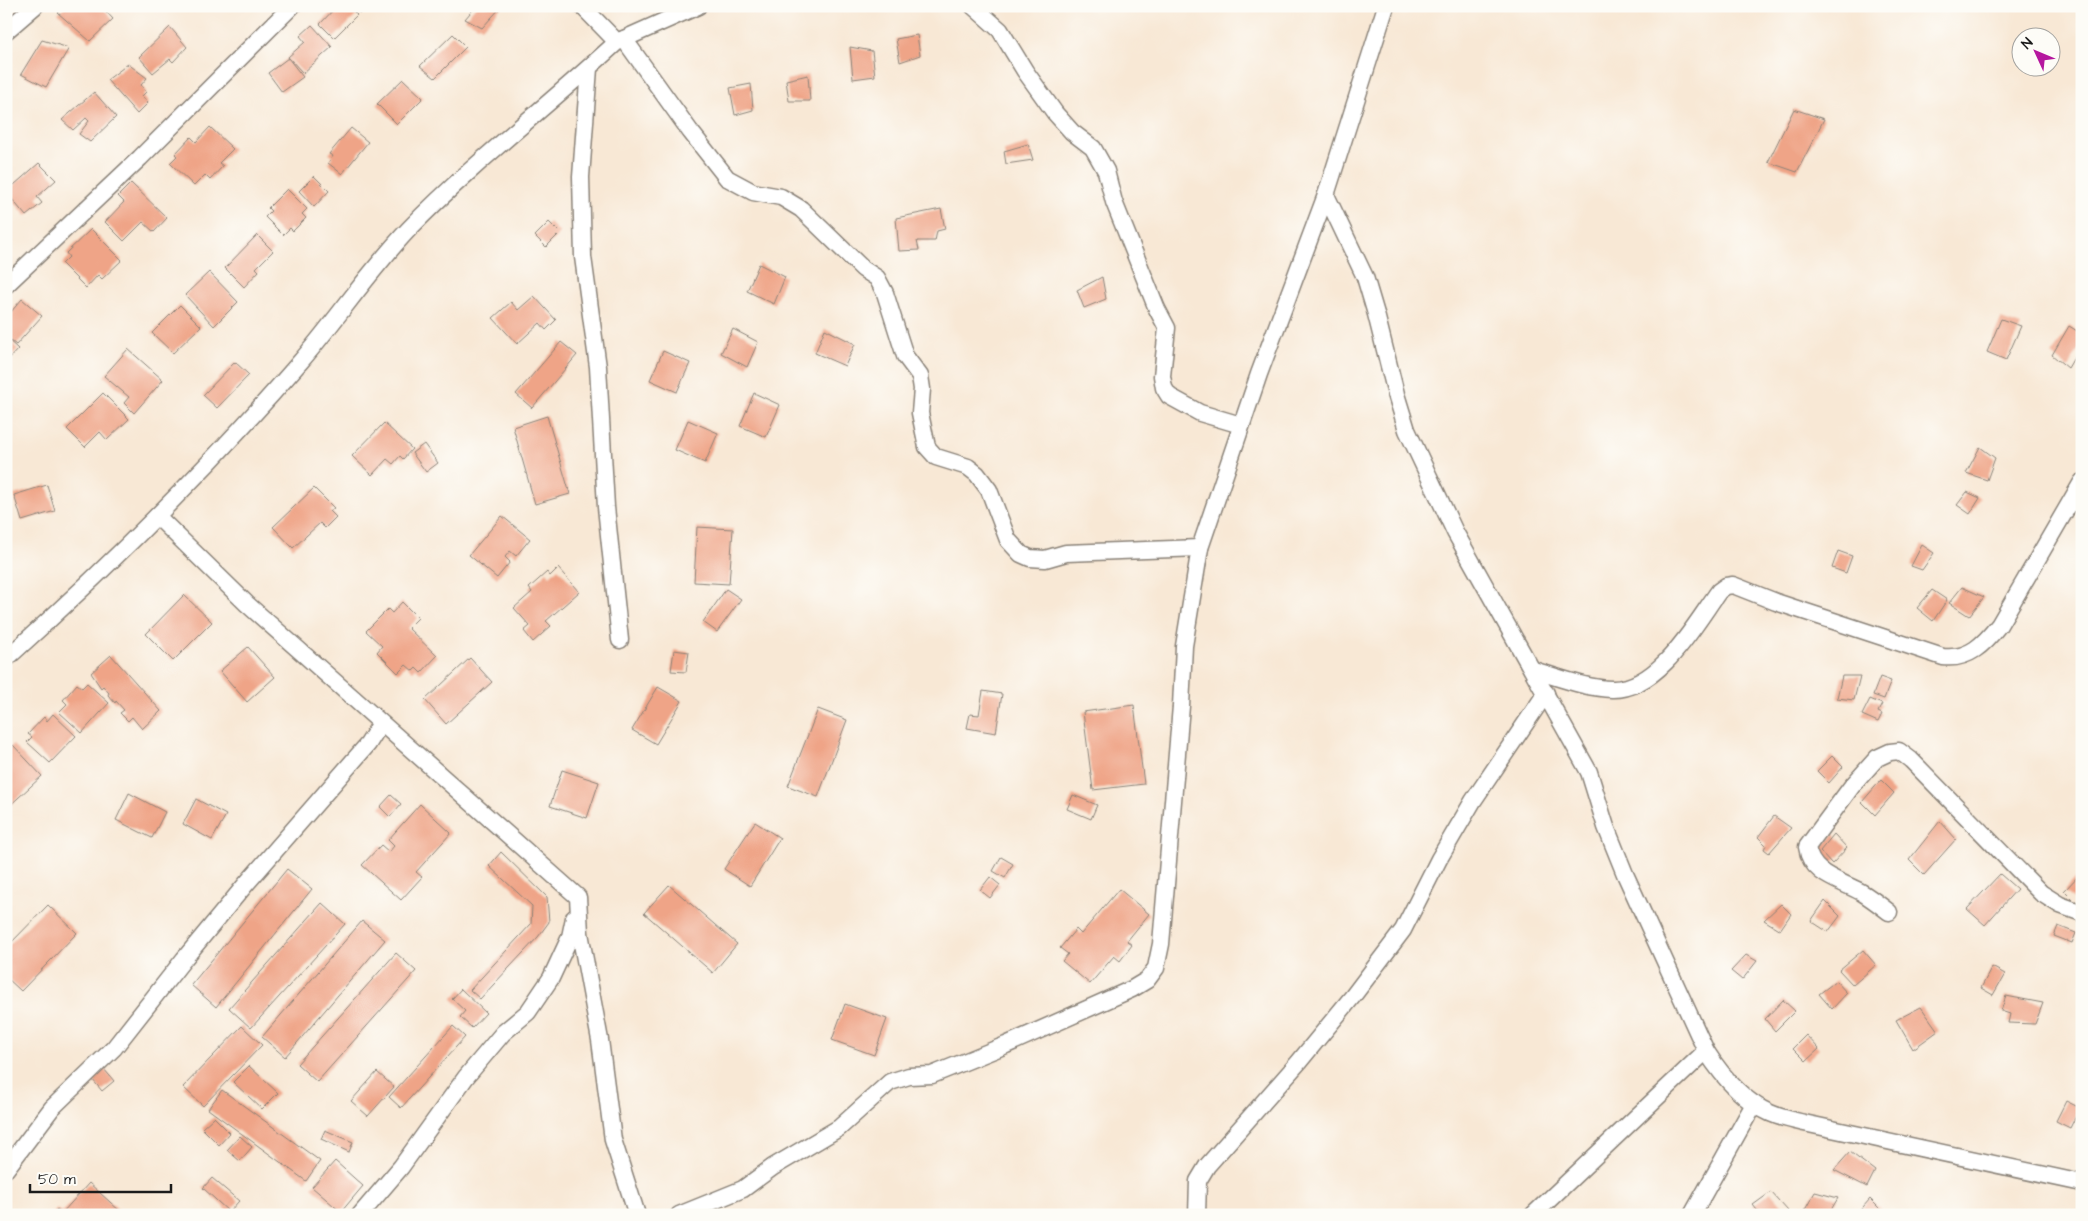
<svg xmlns="http://www.w3.org/2000/svg" width="2088" height="1221" font-family="'Architects Daughter',sans-serif">
<style>
.building{fill:#efa487}
.lines{fill:none;stroke-linecap:round;stroke-linejoin:round}
.minor-casing{stroke:#8a8278;stroke-width:19}
.minor{stroke:#fff;stroke-width:16}
</style>
<rect width="100%" height="100%" fill="#fdfcf7"/>
<filter id="ink" filterUnits="userSpaceOnUse"><feTurbulence type="fractalNoise" baseFrequency=".02" numOctaves="2"/><feDisplacementMap in="SourceGraphic" scale="10" xChannelSelector="R" yChannelSelector="G"/><feConvolveMatrix kernelMatrix="1 2 1 2 8 2 1 2 1" color-interpolation-filters="sRGB"/></filter>
<filter id="wash" filterUnits="userSpaceOnUse"><feTurbulence type="fractalNoise" baseFrequency=".0096" numOctaves="4" result="noise"/><feDisplacementMap in="SourceGraphic" scale="20" xChannelSelector="R" yChannelSelector="G"/><feGaussianBlur stdDeviation="1.12" result="paint"/><feColorMatrix in="noise" values="0 0 0 0 0 0 0 0 0 0 0 0 0 0 0 0 0 1.4 0 .05"/><feComposite in="paint" operator="in"/></filter>
<g filter="url(#wash)">
<rect width="100%" height="100%" fill="#f8e8d5"/>
<g id="blocks">
<g class="building">
<path d="M 65,6 L 101,6 L 113,19 L 90,41 L 58,13 Z"/>
<path d="M 337,6 L 348,6 L 357,15 L 334,38 L 320,24 Z"/>
<path d="M 351,6 L 366,6 L 360,13 Z"/>
<path d="M 476,6 L 502,6 L 482,28 L 465,19 Z"/>
<path d="M 312,25 L 332,47 L 303,73 L 288,57 L 305,42 L 300,36 Z"/>
<path d="M 170,27 L 187,47 L 173,62 L 170,59 L 153,73 L 139,57 Z"/>
<path d="M 453,34 L 466,47 L 435,78 L 420,66 Z"/>
<path d="M 917,35 L 920,55 L 900,62 L 896,39 Z"/>
<path d="M 42,40 L 69,48 L 46,87 L 21,74 Z"/>
<path d="M 850,47 L 872,51 L 875,76 L 853,79 Z"/>
<path d="M 288,58 L 303,77 L 282,92 L 268,73 Z"/>
<path d="M 128,64 L 147,78 L 141,85 L 146,92 L 142,96 L 148,103 L 137,114 L 107,80 Z"/>
<path d="M 808,75 L 810,101 L 789,101 L 786,80 Z"/>
<path d="M 403,79 L 423,98 L 397,124 L 377,104 Z"/>
<path d="M 751,84 L 753,110 L 735,115 L 730,88 Z"/>
<path d="M 94,92 L 116,117 L 90,142 L 79,134 L 89,121 L 86,118 L 73,130 L 62,120 Z"/>
<path d="M 1794,109 L 1824,119 L 1797,172 L 1768,162 Z"/>
<path d="M 210,127 L 233,149 L 219,163 L 223,166 L 210,180 L 205,175 L 194,186 L 170,163 L 177,156 L 175,154 L 191,137 L 196,142 Z"/>
<path d="M 351,128 L 368,142 L 342,174 L 328,163 L 333,156 L 329,154 Z"/>
<path d="M 1028,144 L 1033,160 L 1006,164 L 1004,151 Z"/>
<path d="M 39,163 L 56,180 L 37,197 L 42,203 L 26,216 L 6,192 Z"/>
<path d="M 314,176 L 329,191 L 314,207 L 299,191 Z"/>
<path d="M 131,183 L 167,218 L 154,232 L 143,222 L 124,241 L 105,222 L 124,202 L 118,196 Z"/>
<path d="M 287,189 L 307,209 L 302,214 L 306,218 L 293,231 L 290,228 L 283,235 L 265,217 L 271,211 L 268,208 Z"/>
<path d="M 941,209 L 945,229 L 937,231 L 935,241 L 917,241 L 919,250 L 899,251 L 896,218 Z"/>
<path d="M 549,222 L 560,233 L 546,247 L 535,236 Z"/>
<path d="M 91,229 L 122,260 L 102,279 L 98,275 L 86,288 L 62,264 L 69,257 L 66,253 Z"/>
<path d="M 257,235 L 273,251 L 256,268 L 259,271 L 244,287 L 225,268 Z"/>
<path d="M 759,264 L 785,277 L 774,304 L 747,291 Z"/>
<path d="M 209,272 L 238,302 L 214,326 L 185,295 Z"/>
<path d="M 1102,277 L 1106,299 L 1084,308 L 1077,290 Z"/>
<path d="M 534,296 L 556,320 L 546,330 L 540,323 L 517,344 L 493,318 L 511,302 L 518,310 Z"/>
<path d="M 22,299 L 42,316 L 16,345 L 6,337 L 6,310 L 10,313 Z"/>
<path d="M 180,305 L 201,326 L 173,353 L 152,333 Z"/>
<path d="M 2001,319 L 2021,326 L 2006,360 L 1987,352 Z"/>
<path d="M 2069,326 L 2082,334 L 2082,344 L 2068,368 L 2052,355 Z"/>
<path d="M 733,329 L 758,342 L 747,367 L 721,353 Z"/>
<path d="M 825,329 L 855,344 L 845,366 L 815,353 Z"/>
<path d="M 6,338 L 18,349 L 6,362 Z"/>
<path d="M 561,342 L 577,355 L 532,408 L 516,394 Z"/>
<path d="M 128,349 L 163,380 L 134,413 L 124,403 L 129,397 L 104,376 Z"/>
<path d="M 663,351 L 690,363 L 677,392 L 650,380 Z"/>
<path d="M 235,362 L 249,375 L 217,408 L 203,395 Z"/>
<path d="M 103,393 L 129,419 L 107,440 L 100,432 L 85,447 L 67,429 Z"/>
<path d="M 754,393 L 780,405 L 766,437 L 740,426 Z"/>
<path d="M 547,416 L 570,494 L 535,504 L 513,427 Z"/>
<path d="M 688,420 L 718,433 L 705,463 L 675,450 Z"/>
<path d="M 384,423 L 412,449 L 403,459 L 400,456 L 393,464 L 387,459 L 372,475 L 352,456 Z"/>
<path d="M 424,444 L 438,463 L 426,472 L 412,453 Z"/>
<path d="M 1980,447 L 1995,458 L 1987,480 L 1966,473 Z"/>
<path d="M 47,485 L 55,511 L 22,521 L 14,495 Z"/>
<path d="M 314,488 L 334,508 L 330,511 L 336,517 L 325,528 L 320,523 L 293,548 L 273,527 Z"/>
<path d="M 1967,492 L 1980,498 L 1970,514 L 1957,505 Z"/>
<path d="M 502,516 L 530,539 L 516,556 L 510,551 L 505,557 L 510,562 L 497,578 L 469,555 Z"/>
<path d="M 697,527 L 733,529 L 729,584 L 694,582 Z"/>
<path d="M 1922,545 L 1934,553 L 1922,570 L 1911,566 Z"/>
<path d="M 1838,551 L 1852,556 L 1846,573 L 1832,568 Z"/>
<path d="M 558,568 L 579,592 L 546,621 L 551,626 L 533,642 L 524,631 L 530,626 L 514,608 L 532,592 L 529,588 L 547,572 L 550,576 Z"/>
<path d="M 1962,587 L 1984,597 L 1969,616 L 1949,603 Z"/>
<path d="M 726,589 L 741,599 L 717,632 L 703,622 Z"/>
<path d="M 1932,590 L 1947,600 L 1933,621 L 1917,608 Z"/>
<path d="M 184,595 L 212,622 L 173,661 L 146,634 Z"/>
<path d="M 402,602 L 418,618 L 408,628 L 437,656 L 421,673 L 416,668 L 413,671 L 406,665 L 398,673 L 377,652 L 382,646 L 366,631 L 388,609 L 392,613 Z"/>
<path d="M 248,647 L 275,677 L 247,702 L 220,671 Z"/>
<path d="M 674,650 L 689,652 L 686,672 L 671,671 Z"/>
<path d="M 111,655 L 161,711 L 142,729 L 132,717 L 128,721 L 120,713 L 124,710 L 116,701 L 115,703 L 108,695 L 109,693 L 103,686 L 101,688 L 91,673 Z"/>
<path d="M 470,658 L 492,682 L 446,724 L 425,700 Z"/>
<path d="M 1842,676 L 1860,676 L 1854,700 L 1837,698 Z"/>
<path d="M 1880,677 L 1891,681 L 1884,699 L 1873,695 Z"/>
<path d="M 87,683 L 109,703 L 82,733 L 59,712 L 67,704 L 63,700 L 77,684 L 82,688 Z"/>
<path d="M 658,687 L 682,701 L 656,744 L 632,730 Z"/>
<path d="M 983,691 L 1002,694 L 996,733 L 967,728 L 970,714 L 979,715 Z"/>
<path d="M 1870,699 L 1882,704 L 1878,712 L 1882,714 L 1878,722 L 1862,715 Z"/>
<path d="M 1134,705 L 1144,784 L 1093,790 L 1083,712 Z"/>
<path d="M 818,709 L 847,720 L 818,797 L 788,786 Z"/>
<path d="M 53,714 L 76,736 L 50,763 L 27,742 L 32,737 L 28,734 L 44,717 L 47,721 Z"/>
<path d="M 13,745 L 42,776 L 6,809 L 6,751 Z"/>
<path d="M 1832,756 L 1843,767 L 1829,783 L 1817,771 Z"/>
<path d="M 562,770 L 599,782 L 587,818 L 550,806 Z"/>
<path d="M 1881,780 L 1894,793 L 1875,815 L 1862,802 Z"/>
<path d="M 129,793 L 165,812 L 152,838 L 116,820 Z"/>
<path d="M 391,795 L 401,804 L 390,817 L 380,807 Z"/>
<path d="M 1073,795 L 1097,805 L 1091,819 L 1067,809 Z"/>
<path d="M 196,799 L 226,815 L 212,840 L 183,824 Z"/>
<path d="M 420,804 L 451,833 L 416,872 L 422,877 L 401,900 L 362,865 L 381,845 L 389,852 L 394,846 L 388,840 Z"/>
<path d="M 1774,816 L 1791,828 L 1769,853 L 1764,849 L 1766,845 L 1758,837 Z"/>
<path d="M 1940,821 L 1956,839 L 1924,875 L 1909,860 Z"/>
<path d="M 755,822 L 780,838 L 750,886 L 724,869 Z"/>
<path d="M 1834,834 L 1847,848 L 1832,864 L 1820,851 Z"/>
<path d="M 501,852 L 547,897 L 549,922 L 538,937 L 480,999 L 470,990 L 531,924 L 532,906 L 489,866 Z"/>
<path d="M 1001,857 L 1013,864 L 1005,878 L 993,871 Z"/>
<path d="M 287,869 L 312,889 L 216,1007 L 191,985 Z"/>
<path d="M 2082,872 L 2082,901 L 2078,905 L 2064,891 Z"/>
<path d="M 2000,874 L 2017,889 L 1985,925 L 1967,909 Z"/>
<path d="M 990,877 L 1000,885 L 990,898 L 980,890 Z"/>
<path d="M 669,885 L 737,944 L 713,973 L 644,913 Z"/>
<path d="M 1119,889 L 1149,914 L 1127,941 L 1132,945 L 1120,961 L 1114,956 L 1090,984 L 1062,961 L 1068,954 L 1060,948 L 1076,929 L 1081,934 Z"/>
<path d="M 1825,901 L 1840,916 L 1828,932 L 1811,921 Z"/>
<path d="M 322,903 L 345,924 L 251,1028 L 229,1008 Z"/>
<path d="M 1781,904 L 1791,914 L 1780,930 L 1764,920 Z"/>
<path d="M 48,905 L 77,933 L 21,991 L 6,977 L 6,948 Z"/>
<path d="M 362,921 L 385,940 L 285,1057 L 262,1037 Z"/>
<path d="M 2058,926 L 2076,933 L 2072,943 L 2054,936 Z"/>
<path d="M 1863,950 L 1876,965 L 1853,985 L 1839,970 Z"/>
<path d="M 396,953 L 416,971 L 317,1082 L 297,1064 Z"/>
<path d="M 1746,955 L 1757,961 L 1742,980 L 1731,971 Z"/>
<path d="M 1992,967 L 2005,974 L 1993,995 L 1981,988 Z"/>
<path d="M 1836,981 L 1847,993 L 1832,1009 L 1819,994 Z"/>
<path d="M 461,989 L 486,1013 L 472,1028 L 460,1017 L 465,1011 L 452,999 Z"/>
<path d="M 2006,996 L 2043,1003 L 2035,1024 L 2008,1023 L 2010,1014 L 2001,1011 Z"/>
<path d="M 1783,1000 L 1795,1011 L 1775,1031 L 1765,1019 Z"/>
<path d="M 845,1004 L 887,1019 L 874,1055 L 832,1040 Z"/>
<path d="M 1921,1007 L 1938,1031 L 1913,1049 L 1896,1020 Z"/>
<path d="M 242,1026 L 262,1045 L 203,1106 L 183,1087 Z"/>
<path d="M 453,1026 L 465,1037 L 401,1108 L 389,1097 Z"/>
<path d="M 1806,1035 L 1819,1049 L 1806,1061 L 1793,1048 Z"/>
<path d="M 249,1066 L 278,1093 L 262,1109 L 233,1082 Z"/>
<path d="M 104,1069 L 114,1081 L 102,1091 L 92,1079 Z"/>
<path d="M 377,1072 L 394,1087 L 368,1116 L 351,1101 Z"/>
<path d="M 222,1090 L 320,1161 L 306,1181 L 208,1109 Z"/>
<path d="M 2066,1101 L 2080,1108 L 2070,1128 L 2056,1121 Z"/>
<path d="M 214,1117 L 230,1133 L 219,1145 L 202,1128 Z"/>
<path d="M 325,1130 L 353,1142 L 349,1152 L 321,1139 Z"/>
<path d="M 240,1136 L 252,1147 L 240,1161 L 227,1150 Z"/>
<path d="M 1850,1152 L 1875,1171 L 1867,1187 L 1834,1170 Z"/>
<path d="M 335,1161 L 363,1186 L 341,1212 L 312,1187 Z"/>
<path d="M 212,1178 L 239,1201 L 229,1212 L 203,1188 Z"/>
<path d="M 89,1183 L 121,1212 L 119,1215 L 51,1215 L 57,1209 L 62,1213 Z"/>
<path d="M 1771,1192 L 1788,1211 L 1783,1215 L 1761,1215 L 1753,1205 Z"/>
<path d="M 1815,1192 L 1838,1198 L 1828,1215 L 1802,1215 Z"/>
<path d="M 1870,1199 L 1884,1213 L 1883,1215 L 1856,1215 Z"/>
</g>
</g>
</g>
<g filter="url(#ink)">
<use href="#blocks" fill-opacity="0" stroke="#8a8278" stroke-width="1"/>
<g class="lines">
<g class="minor-casing">
<g id="minor">
<path d="M 582,6 L 617,42 L 698,6"/>
<path d="M 973,6 L 1000,30 L 1025,71 L 1055,113 L 1072,132 L 1093,148 L 1106,171 L 1114,202 L 1157,309 L 1167,328 L 1162,376 L 1164,388 L 1169,396 L 1200,413 L 1241,425"/>
<path d="M 6,31 L 35,6"/>
<path d="M 624,39 L 690,131 L 727,178 L 753,192 L 781,197 L 801,209 L 863,269 L 877,278 L 885,293 L 905,356 L 920,376 L 922,389 L 920,413 L 927,447 L 936,457 L 968,467 L 977,474 L 989,490 L 1008,540 L 1021,554 L 1030,558 L 1045,559 L 1066,553 L 1200,548"/>
<path d="M 589,68 L 581,177 L 583,257 L 598,367 L 606,507 L 620,640"/>
<path d="M 1326,195 L 1365,277 L 1376,314 L 1396,394 L 1407,430 L 1455,532 L 1589,772 L 1606,827 L 1625,874 L 1706,1051 C 1722,1076 1743,1101 1770,1113 C 1781,1118 1793,1120 1804,1123 L 2082,1183"/>
<path d="M 6,285 L 140,158 L 292,6"/>
<path d="M 157,516 L 247,604 L 578,897 L 580,933 L 600,1040 L 613,1140 L 637,1215"/>
<path d="M 6,659 C 110,566 210,466 301,361 C 338,318 370,270 409,229 C 474,162 548,106 617,42"/>
<path d="M 1533,670 C 1558,677 1585,688 1612,689 C 1659,690 1695,624 1719,591 L 1726,586 L 1733,585 L 1776,602 L 1943,657 C 1969,660 1984,644 1999,625 L 2082,482"/>
<path d="M 1889,912 C 1880,905 1871,898 1861,892 C 1839,880 1811,875 1807,847 L 1852,786 L 1877,758 L 1890,752 L 1899,751 L 1911,760 L 2041,893 L 2060,905 L 2082,913"/>
<path d="M 6,1169 L 52,1108 L 114,1048 L 184,959 L 246,884 L 368,744 L 381,723"/>
<path d="M 360,1215 L 401,1167 L 466,1077 L 503,1033 L 528,1012 L 551,978 L 570,937 L 574,918"/>
<path d="M 679,1215 L 743,1189 L 773,1167 L 839,1128 L 890,1082 L 909,1076 L 932,1075 L 1006,1045 L 1132,989 L 1147,980 L 1156,968 L 1161,944 L 1181,706 L 1184,646 L 1200,548 L 1259,374 L 1326,195 L 1386,6"/>
<path d="M 1197,1215 L 1198,1181 L 1207,1166 L 1298,1063 L 1353,996 L 1403,930 L 1439,859 L 1473,801 L 1546,693"/>
<path d="M 1533,1215 L 1706,1051"/>
<path d="M 1692,1215 L 1754,1104"/>
</g>
</g>
<use href="#minor" class="minor"/>
</g>
</g>
<rect width="2088" height="1221" fill="none" stroke="#fdfcf7" stroke-width="25"/>
<g transform="translate(2036 52) rotate(314)"><circle r="24" fill="#fdfcf7" stroke="#a3a29f"/>
<path d="M0-4L9 19L0 12L-9 19Z" fill="#b5179e"/>
<text y="-8" font-size="14" font-weight="bold" text-anchor="middle" fill="#1c1c1c">N</text>
</g>
<path d="M30 1184v8h141v-8" fill="none" stroke="#1c1c1c" stroke-width="2.5"/>
<text x="38" y="1184" font-size="15" fill="#1c1c1c" stroke="#fdfcf7" stroke-width="4" paint-order="stroke">50 m</text>
</svg>
